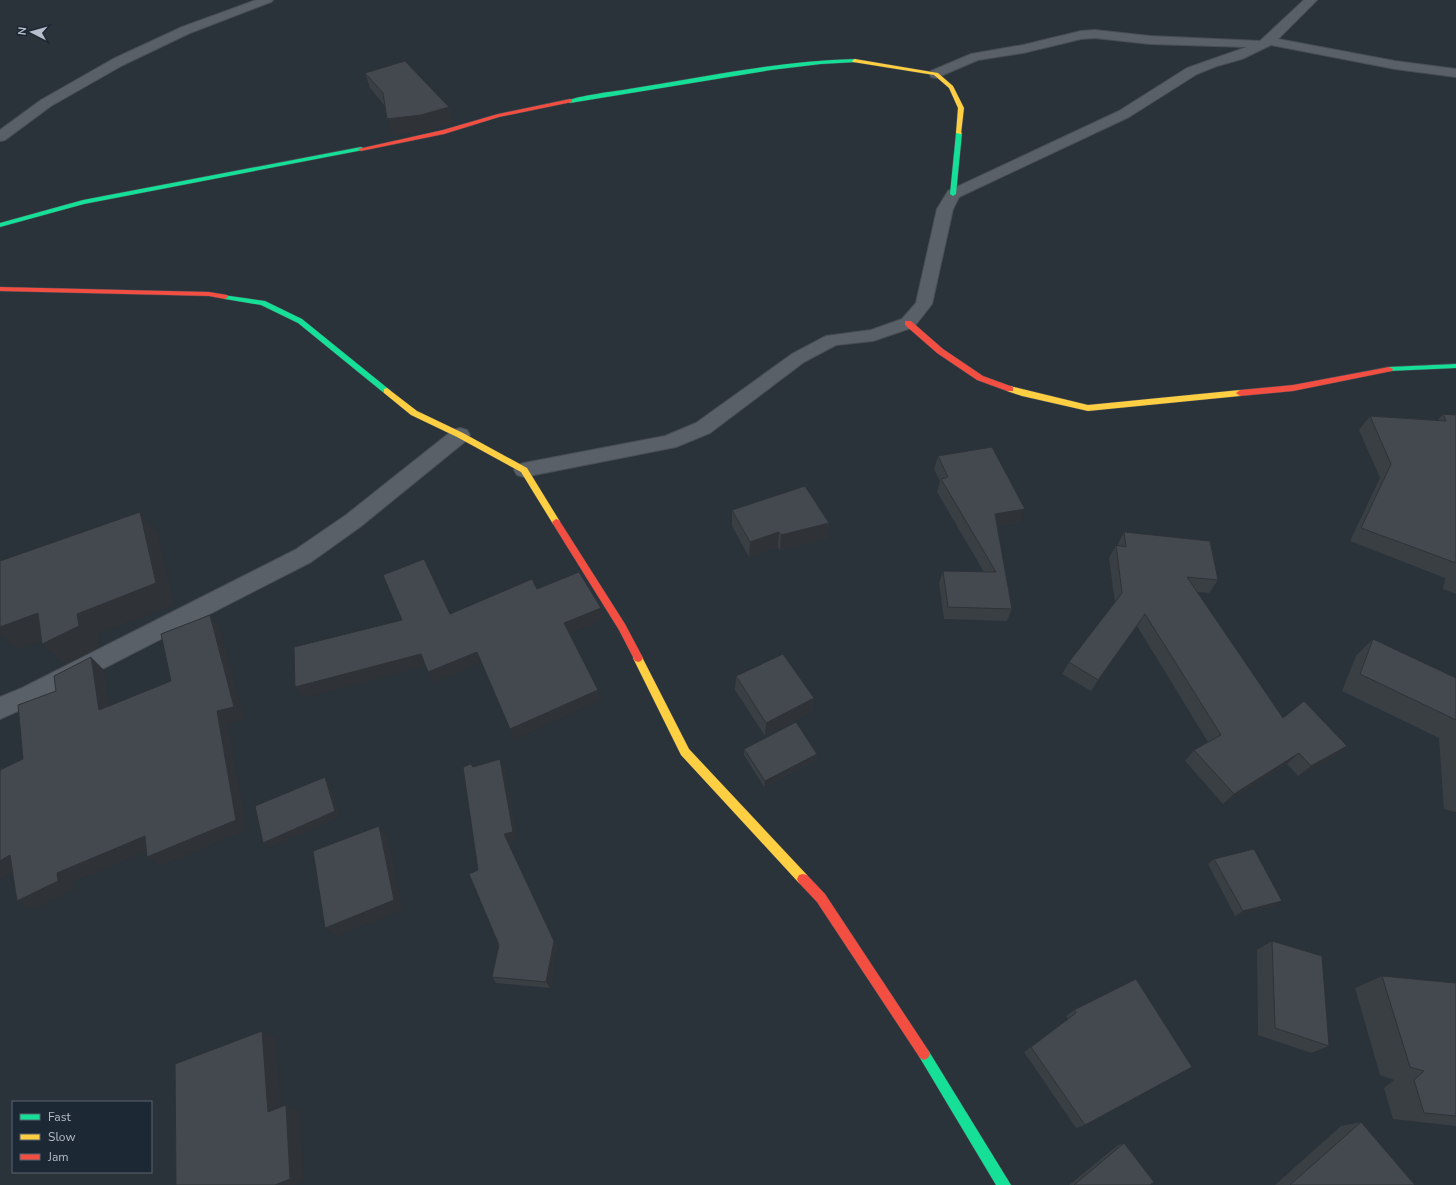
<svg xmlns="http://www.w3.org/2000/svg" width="1456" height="1185" font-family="'Nunito Sans',sans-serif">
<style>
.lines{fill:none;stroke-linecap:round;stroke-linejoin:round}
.street-casing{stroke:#484e54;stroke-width:2}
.fast-casing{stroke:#484e54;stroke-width:1}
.slow-casing{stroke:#484e54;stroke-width:1}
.jam-casing{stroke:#484e54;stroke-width:1}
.street{fill:#5a6067;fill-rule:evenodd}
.fast{fill:#16e098;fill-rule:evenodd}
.slow{fill:#ffcf43;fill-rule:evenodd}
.jam{fill:#f24e42;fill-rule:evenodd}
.wall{fill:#3a3f44}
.shaded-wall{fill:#2f3337}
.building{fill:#43494f;stroke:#2f3337}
</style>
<rect width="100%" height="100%" fill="#2a323a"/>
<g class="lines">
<g class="street-casing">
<g id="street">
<path d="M 256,0 L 273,0 L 271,2 L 190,33 L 123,65 L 51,106 L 5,140 L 0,141 L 0,130 L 41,100 L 113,59 L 182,27 Z"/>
<path d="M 1304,0 L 1317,0 L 1278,39 L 1395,61 L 1456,69 L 1456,77 L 1395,69 L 1271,45 L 1242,59 L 1217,66 L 1197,74 L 1129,117 L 959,197 L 953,209 L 932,304 L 914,327 L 873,341 L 836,345 L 804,362 L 710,433 L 676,447 L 524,477 L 517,475 L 514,470 L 517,465 L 524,463 L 665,436 L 696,423 L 792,354 L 826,336 L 871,330 L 902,319 L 916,303 L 937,209 L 948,191 L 1119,111 L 1187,68 L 1247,47 L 1150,44 L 1095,38 L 1081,39 L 1023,53 L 978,60 L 936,78 L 931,77 L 930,74 L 931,71 L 971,54 L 1023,45 L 1081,31 L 1095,30 L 1150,36 L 1260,41 Z"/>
<path d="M 460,428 L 467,430 L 470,435 L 467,440 L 360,527 L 311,562 L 38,702 L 0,719 L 0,697 L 22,688 L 295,550 L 346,515 L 453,430 Z"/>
</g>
</g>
<g class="fast-casing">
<g id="fast">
<path d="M 855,59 L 858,61 L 857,62 L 821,64 L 771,70 L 570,103 L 567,101 C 576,96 617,91 629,89 C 704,77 779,61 855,59 Z"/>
<path d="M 959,131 L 962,133 L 956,194 L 953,196 L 950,194 L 956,133 Z"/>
<path d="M 361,147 L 363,148 L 363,150 L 84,204 L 0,227 L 0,223 L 83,200 Z"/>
<path d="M 223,295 L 265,301 L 302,319 L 391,391 L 390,393 L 384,393 L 298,323 L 261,305 L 225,299 L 222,297 Z"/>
<path d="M 1456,364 L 1456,368 L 1389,371 L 1385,369 L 1389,367 Z"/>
<path d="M 924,1048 L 928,1050 L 1011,1185 L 996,1185 L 920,1058 L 918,1054 L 920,1050 Z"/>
</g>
</g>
<g class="slow-casing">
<g id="slow">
<path d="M 855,59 L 938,73 L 953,86 L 964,108 L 961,134 L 956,133 L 958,108 L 949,88 L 934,75 L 853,62 L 852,61 Z"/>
<path d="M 1010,386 L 1088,405 L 1240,390 L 1244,393 L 1240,396 L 1088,411 L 1022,396 L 1007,391 L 1007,387 Z"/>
<path d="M 387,388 L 417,411 L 463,433 L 527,468 L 559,520 L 560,522 L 559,524 L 553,524 L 521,472 L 457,437 L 411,415 L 384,393 L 384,389 Z"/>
<path d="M 638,654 L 641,655 L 689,749 L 807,875 L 809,879 L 807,883 L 803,884 L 799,883 L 681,755 L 633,658 L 635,655 Z"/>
</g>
</g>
<g class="jam-casing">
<g id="jam">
<path d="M 570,99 L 572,100 L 572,102 L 499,117 L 444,134 L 361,151 L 358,149 L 443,130 L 498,114 Z"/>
<path d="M 0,287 L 209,292 L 227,295 L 228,297 L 225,299 L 209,296 L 0,291 Z"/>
<path d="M 905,321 L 911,321 L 943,349 L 983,376 L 1013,387 L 1013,391 L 1007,391 L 977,380 L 937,353 L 905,325 Z"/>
<path d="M 1389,367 L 1393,369 L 1392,371 L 1293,391 L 1240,396 L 1236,393 L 1240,390 L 1293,385 Z"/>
<path d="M 556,519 L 559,520 L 625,624 L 643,658 L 641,661 L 638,662 L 635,661 L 619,630 L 553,524 L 552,522 Z"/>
<path d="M 803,874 L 807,875 L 825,894 L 928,1050 L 930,1054 L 928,1058 L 924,1060 L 920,1058 L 817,902 L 799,883 L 797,879 L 799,875 Z"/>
</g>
</g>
<use href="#street" class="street"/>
<use href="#fast" class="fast"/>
<use href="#slow" class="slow"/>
<use href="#jam" class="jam"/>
</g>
<g class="wall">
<path d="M 365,73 L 449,107 L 453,123 L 425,131 L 392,135 L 385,106 L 370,88 Z"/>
<path d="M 1443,414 L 1456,415 L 1456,594 L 1443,589 L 1445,578 L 1350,541 L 1380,478 L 1359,430 L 1370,416 L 1438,420 Z"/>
<path d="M 938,456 L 1020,522 L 997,526 L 1012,609 L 1007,621 L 944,619 L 939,583 L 943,571 L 984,572 L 937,492 L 940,481 L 934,469 Z"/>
<path d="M 732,510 L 829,523 L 827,539 L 780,550 L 778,547 L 749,557 L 732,526 Z"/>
<path d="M 1124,532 L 1218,580 L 1209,593 L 1197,592 L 1283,718 L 1347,746 L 1334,757 L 1298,776 L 1287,764 L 1223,804 L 1185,761 L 1194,750 L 1208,742 L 1137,626 L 1091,691 L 1062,674 L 1069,662 L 1115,603 L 1109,558 L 1116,545 L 1117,546 Z"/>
<path d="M 1373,639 L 1456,678 L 1456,812 L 1444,809 L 1439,738 L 1342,691 L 1356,656 Z"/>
<path d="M 736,676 L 814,698 L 812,712 L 765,736 L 735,690 Z"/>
<path d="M 744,749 L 817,754 L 816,760 L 764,787 L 744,755 Z"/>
<path d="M 473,767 L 504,768 L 517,840 L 508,842 L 557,947 L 550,988 L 496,983 L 492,977 L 499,945 L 478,870 Z"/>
<path d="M 1214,859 L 1275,906 L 1235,916 L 1208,864 Z"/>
<path d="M 1272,941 L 1329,1046 L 1311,1053 L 1258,1035 L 1257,950 Z"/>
<path d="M 1382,976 L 1456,983 L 1456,1126 L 1393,1119 L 1384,1088 L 1394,1080 L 1380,1075 L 1355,988 Z"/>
<path d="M 1136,979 L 1085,1125 L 1076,1128 L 1024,1052 L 1068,1019 L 1066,1016 L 1074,1010 Z"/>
<path d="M 1361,1122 L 1415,1185 L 1275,1185 L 1341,1126 Z"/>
<path d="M 1124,1143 L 1150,1185 L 1069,1185 L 1118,1145 Z"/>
</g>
<g class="shaded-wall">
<path d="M 449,107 L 453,123 L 425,131 L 392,135 L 387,119 Z"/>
<path d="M 1025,509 L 1020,522 L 990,527 L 995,514 Z"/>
<path d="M 140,512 L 158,534 L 174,605 L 98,634 L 100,647 L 65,665 L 42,644 Z"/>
<path d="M 829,523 L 827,539 L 780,550 L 781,535 Z"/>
<path d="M 779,532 L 778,547 L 749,557 L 750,542 Z"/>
<path d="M 601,608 L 603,620 L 567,635 L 564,623 Z"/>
<path d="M 38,613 L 61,634 L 17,650 L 0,635 L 0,627 Z"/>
<path d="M 1145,614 L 1137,626 L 1091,691 L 1098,680 Z"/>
<path d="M 210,615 L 220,628 L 245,719 L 228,723 L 247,830 L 161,866 L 147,857 Z"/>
<path d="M 477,652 L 481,663 L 433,683 L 428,672 Z"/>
<path d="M 421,654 L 426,666 L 304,698 L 295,687 Z"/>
<path d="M 91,657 L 104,670 L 112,721 L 99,710 Z"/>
<path d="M 598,690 L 601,700 L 514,740 L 510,729 Z"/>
<path d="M 814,698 L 812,712 L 765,736 L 766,723 Z"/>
<path d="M 1347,746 L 1334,757 L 1298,776 L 1311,766 Z"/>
<path d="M 1299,753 L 1287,764 L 1223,804 L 1234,794 Z"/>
<path d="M 817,754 L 816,760 L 764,787 L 765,781 Z"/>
<path d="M 500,759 L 504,768 L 517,840 L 508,842 L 557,947 L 550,988 L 546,982 L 504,834 Z"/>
<path d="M 325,777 L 330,783 L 340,817 L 269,848 L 263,843 Z"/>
<path d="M 379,826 L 388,837 L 403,910 L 336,937 L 325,928 Z"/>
<path d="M 145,836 L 159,846 L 73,882 L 74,890 L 34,910 L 17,901 L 57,873 Z"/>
<path d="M 10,855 L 27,865 L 0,880 L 0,861 Z"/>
<path d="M 1282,901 L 1275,906 L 1235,916 L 1243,911 Z"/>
<path d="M 262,1031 L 276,1038 L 282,1117 L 268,1112 Z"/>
<path d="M 286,1105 L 300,1110 L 304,1181 L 295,1185 L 275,1185 Z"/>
</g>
<g class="building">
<path d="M 405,61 L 449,107 L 421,115 L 387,119 L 383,93 L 365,73 Z"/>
<path d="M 1443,414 L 1456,415 L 1456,563 L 1361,528 L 1391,464 L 1370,416 L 1446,421 Z"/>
<path d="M 992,447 L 1025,509 L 995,514 L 1012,609 L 948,607 L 943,571 L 996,572 L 941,479 L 948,477 L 938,456 Z"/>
<path d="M 805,486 L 829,523 L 781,535 L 779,532 L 750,542 L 732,510 Z"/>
<path d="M 140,512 L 156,583 L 77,614 L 79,626 L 42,644 L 38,613 L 0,627 L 0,561 Z"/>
<path d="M 1124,532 L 1210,541 L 1218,580 L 1187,577 L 1283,718 L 1304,701 L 1347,746 L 1311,766 L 1299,753 L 1234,794 L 1194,750 L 1221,735 L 1145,614 L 1098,680 L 1069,662 L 1122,593 L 1116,545 L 1126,547 Z"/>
<path d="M 424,559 L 450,614 L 532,579 L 537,589 L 579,572 L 601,608 L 564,623 L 598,690 L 510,729 L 477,652 L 428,672 L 421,654 L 295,687 L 294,647 L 402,620 L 383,575 Z"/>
<path d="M 210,615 L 234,707 L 217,711 L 236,820 L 147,857 L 145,836 L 57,873 L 58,881 L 17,901 L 10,855 L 0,861 L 0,770 L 23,759 L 18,705 L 56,691 L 54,676 L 91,657 L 99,710 L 171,681 L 161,634 Z"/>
<path d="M 1373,639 L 1456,678 L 1456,720 L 1360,674 Z"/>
<path d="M 783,654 L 814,698 L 766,723 L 736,676 Z"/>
<path d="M 796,722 L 817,754 L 765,781 L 744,749 Z"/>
<path d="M 500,759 L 513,832 L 504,834 L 554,941 L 546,982 L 492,977 L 499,945 L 469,874 L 478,870 L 463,767 L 471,764 L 473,767 Z"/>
<path d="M 325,777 L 335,811 L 263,843 L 255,806 Z"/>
<path d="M 379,826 L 394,900 L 325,928 L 313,851 Z"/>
<path d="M 1254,849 L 1282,901 L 1243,911 L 1214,859 Z"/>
<path d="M 1272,941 L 1322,956 L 1329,1046 L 1275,1028 Z"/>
<path d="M 1382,976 L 1456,983 L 1456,1116 L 1424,1113 L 1414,1080 L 1424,1071 L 1410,1067 Z"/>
<path d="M 1136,979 L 1192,1067 L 1085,1125 L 1031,1047 L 1076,1013 L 1074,1010 Z"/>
<path d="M 262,1031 L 268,1112 L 286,1105 L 290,1179 L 275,1185 L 176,1185 L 175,1064 Z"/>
<path d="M 1361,1122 L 1415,1185 L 1290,1185 Z"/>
<path d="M 1124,1143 L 1154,1182 L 1150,1185 L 1074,1185 Z"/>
</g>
<rect x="12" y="1101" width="140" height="72" fill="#1d2835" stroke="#5a6471"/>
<rect x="20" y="1114" width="20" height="6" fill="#16e098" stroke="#5a6471"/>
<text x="48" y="1121" font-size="12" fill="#b5beca">Fast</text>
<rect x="20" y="1134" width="20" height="6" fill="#ffcf43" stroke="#5a6471"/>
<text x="48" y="1141" font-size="12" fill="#b5beca">Slow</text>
<rect x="20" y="1154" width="20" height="6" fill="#f24e42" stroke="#5a6471"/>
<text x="48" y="1161" font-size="12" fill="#b5beca">Jam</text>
<g transform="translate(32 32) rotate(276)" stroke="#1d2835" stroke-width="3" paint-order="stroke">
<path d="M0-3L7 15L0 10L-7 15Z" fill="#b5beca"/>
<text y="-6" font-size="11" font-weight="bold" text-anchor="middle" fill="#b5beca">N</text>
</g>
</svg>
